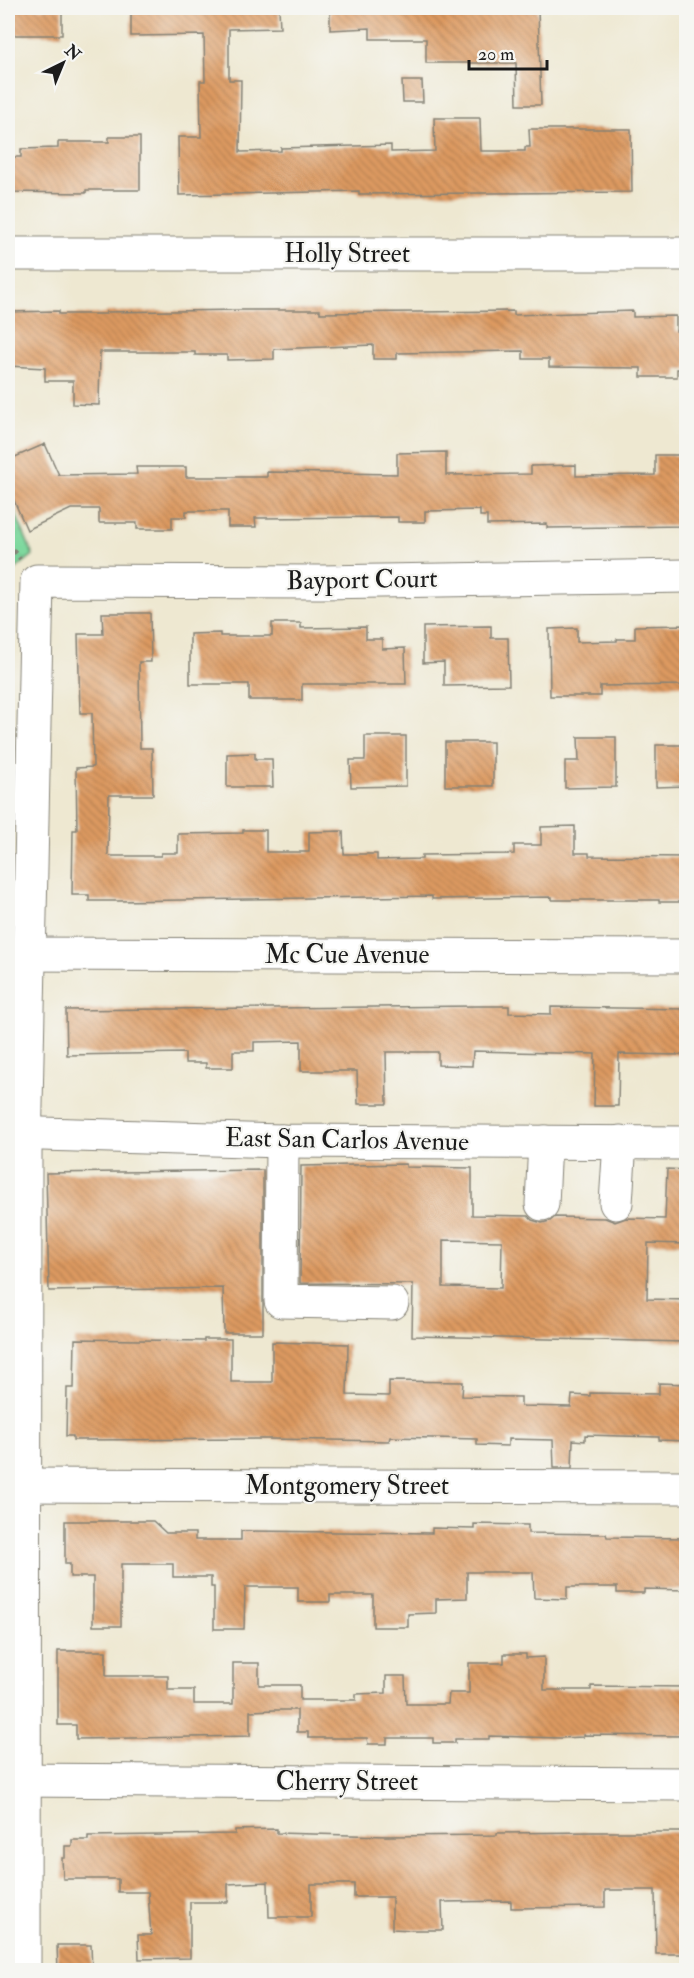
<svg xmlns="http://www.w3.org/2000/svg" width="694" height="1978" font-family="'IM FELL Double Pica',serif">
<style>
.park{fill:url(#park-crowns);stroke:#4d7a5d;stroke-width:1.5}
.building{fill:url(#building-back-hatch);fill-rule:evenodd}
.lines{fill:none;stroke-linecap:round;stroke-linejoin:round}
.minor-casing{stroke:#858276;stroke-width:35}
.major-casing{stroke:#858276;stroke-width:35}
.path{stroke:#858276;stroke-width:4;stroke-dasharray:4.5 4.5;stroke-linecap:butt}
.minor{stroke:#fff;stroke-width:33}
.major{stroke:#fff;stroke-width:33}
.labels{text-anchor:middle;dominant-baseline:central;stroke-width:4.5;stroke-linejoin:round;paint-order:stroke}
.street-label{font-size:26px;fill:#1c1c1c;stroke:#f6f6f2}
</style>
<defs>
<pattern id="park-crowns" width="20" height="18" patternUnits="userSpaceOnUse" patternTransform="scale(1.5)"><rect width="20" height="18" fill="#7ed89e"/><path d="M2 6a3 3 0 1 1 6 0M12 15a3 3 0 1 1 6 0" fill="none" stroke="#6cb988"/></pattern>
<pattern id="building-back-hatch" width="6" height="6" patternUnits="userSpaceOnUse" patternTransform="scale(1.5)"><rect width="6" height="6" fill="#dd9a61"/><path d="M-1 5l2 2M0 0l6 6M5-1l2 2" fill="none" stroke="#b27d4f"/></pattern>
</defs>
<rect width="100%" height="100%" fill="#f6f6f2"/>
<filter id="ink" filterUnits="userSpaceOnUse"><feTurbulence type="fractalNoise" baseFrequency=".0167" numOctaves="2"/><feDisplacementMap in="SourceGraphic" scale="12" xChannelSelector="R" yChannelSelector="G"/><feConvolveMatrix kernelMatrix="1 2 1 2 8 2 1 2 1" color-interpolation-filters="sRGB"/></filter>
<filter id="wash" filterUnits="userSpaceOnUse"><feTurbulence type="fractalNoise" baseFrequency=".008" numOctaves="4" result="noise"/><feDisplacementMap in="SourceGraphic" scale="24" xChannelSelector="R" yChannelSelector="G"/><feGaussianBlur stdDeviation="1.35" result="paint"/><feColorMatrix in="noise" values="0 0 0 0 0 0 0 0 0 0 0 0 0 0 0 0 0 1.4 0 .05"/><feComposite in="paint" operator="in"/></filter>
<g filter="url(#wash)">
<rect width="100%" height="100%" fill="#eee8d1"/>
<path class="park" d="M 8,495 L 33,555 L 11,573 L 8,656 Z"/>
<g id="blocks">
<g class="building">
<path d="M 11,8 L 62,8 L 62,35 L 12,35 Z"/>
<path d="M 131,8 L 279,8 L 280,28 L 229,29 L 229,80 L 241,80 L 240,152 L 281,151 L 281,148 L 391,145 L 391,152 L 435,151 L 434,118 L 480,118 L 481,151 L 525,151 L 525,147 L 530,147 L 529,129 L 631,129 L 632,192 L 359,194 L 359,191 L 179,195 L 178,137 L 201,137 L 200,81 L 205,81 L 204,35 L 131,36 Z"/>
<path d="M 330,8 L 538,8 L 541,105 L 517,105 L 516,63 L 426,63 L 426,39 L 370,39 L 370,28 L 330,30 Z"/>
<path d="M 402,81 L 422,81 L 423,102 L 403,102 Z"/>
<path d="M 109,137 L 140,137 L 140,190 L 86,190 L 86,193 L 8,192 L 8,157 L 21,157 L 21,149 L 58,148 L 58,142 L 109,142 Z"/>
<path d="M 241,310 L 320,310 L 320,313 L 514,311 L 514,315 L 633,311 L 633,317 L 676,316 L 676,331 L 687,331 L 687,369 L 677,369 L 677,377 L 641,377 L 641,368 L 549,367 L 549,359 L 523,359 L 523,351 L 397,353 L 397,359 L 373,359 L 373,345 L 274,349 L 274,359 L 227,360 L 227,355 L 195,355 L 195,352 L 100,352 L 99,405 L 73,404 L 73,381 L 45,381 L 45,368 L 8,366 L 8,312 L 59,311 L 59,314 L 106,314 L 106,312 Z"/>
<path d="M 45,444 L 59,475 L 137,474 L 136,467 L 186,467 L 186,477 L 267,477 L 267,472 L 397,474 L 397,453 L 446,452 L 446,475 L 531,474 L 531,466 L 576,465 L 576,476 L 655,475 L 655,455 L 687,455 L 687,501 L 682,501 L 683,526 L 547,528 L 547,524 L 487,525 L 487,516 L 480,516 L 480,510 L 425,511 L 425,522 L 398,522 L 398,517 L 255,518 L 256,527 L 228,527 L 228,511 L 186,511 L 186,517 L 172,517 L 172,529 L 137,529 L 137,523 L 99,523 L 99,509 L 71,509 L 27,530 L 8,487 L 8,460 Z"/>
<path d="M 102,613 L 150,613 L 151,662 L 139,662 L 140,748 L 152,748 L 153,795 L 109,795 L 108,855 L 111,856 L 161,856 L 161,853 L 178,853 L 178,834 L 243,833 L 243,830 L 266,830 L 266,852 L 309,852 L 309,832 L 343,831 L 344,854 L 377,854 L 377,860 L 422,859 L 422,855 L 514,854 L 514,845 L 541,845 L 541,827 L 575,826 L 575,853 L 589,853 L 589,856 L 687,857 L 687,902 L 659,902 L 659,900 L 552,900 L 552,897 L 432,899 L 432,896 L 118,901 L 89,901 L 89,895 L 72,895 L 73,830 L 77,830 L 76,768 L 93,767 L 92,713 L 80,713 L 78,634 L 103,634 Z"/>
<path d="M 272,623 L 301,623 L 301,628 L 366,627 L 366,639 L 382,639 L 382,649 L 405,648 L 406,684 L 302,684 L 302,700 L 249,700 L 249,684 L 190,684 L 190,634 L 220,633 L 220,636 L 272,636 Z"/>
<path d="M 687,625 L 687,685 L 600,686 L 600,696 L 550,696 L 549,629 L 577,628 L 577,642 L 617,641 L 617,639 L 635,639 L 635,626 Z"/>
<path d="M 491,626 L 491,638 L 508,638 L 509,685 L 444,686 L 444,662 L 423,663 L 423,627 Z"/>
<path d="M 365,736 L 406,736 L 406,786 L 351,787 L 350,760 L 365,760 Z"/>
<path d="M 578,737 L 616,737 L 616,787 L 565,788 L 565,761 L 579,761 Z"/>
<rect x="445" y="742" width="48" height="44"/>
<path d="M 656,745 L 687,745 L 687,786 L 656,787 Z"/>
<path d="M 255,753 L 255,759 L 272,759 L 273,787 L 227,787 L 227,754 Z"/>
<path d="M 478,1006 L 509,1006 L 509,1013 L 551,1014 L 551,1007 L 687,1009 L 687,1055 L 619,1054 L 618,1106 L 594,1106 L 595,1054 L 473,1051 L 472,1066 L 438,1065 L 438,1052 L 386,1052 L 387,1104 L 358,1104 L 357,1071 L 301,1071 L 301,1041 L 254,1042 L 254,1051 L 233,1051 L 233,1068 L 206,1068 L 206,1063 L 185,1063 L 185,1053 L 67,1055 L 66,1010 Z"/>
<path d="M 406,1164 L 406,1167 L 472,1168 L 472,1215 L 528,1216 L 532,1220 L 542,1223 L 550,1221 L 555,1217 L 605,1218 L 615,1222 L 626,1218 L 665,1219 L 667,1169 L 687,1170 L 687,1244 L 648,1243 L 647,1299 L 687,1300 L 687,1342 L 412,1336 L 413,1284 L 300,1283 L 301,1166 ZM 443,1240 L 502,1241 L 501,1288 L 443,1287 Z"/>
<path d="M 263,1170 L 263,1333 L 224,1333 L 223,1288 L 49,1291 L 46,1173 Z"/>
<path d="M 75,1339 L 204,1341 L 204,1339 L 231,1339 L 231,1382 L 272,1382 L 272,1342 L 348,1344 L 347,1395 L 389,1396 L 389,1381 L 463,1382 L 462,1396 L 521,1397 L 521,1406 L 571,1407 L 572,1395 L 590,1396 L 590,1393 L 659,1394 L 659,1383 L 687,1384 L 687,1441 L 659,1440 L 659,1437 L 585,1435 L 585,1441 L 573,1440 L 572,1468 L 554,1468 L 553,1440 L 508,1439 L 508,1446 L 477,1445 L 477,1439 L 390,1437 L 389,1441 L 269,1439 L 73,1440 L 73,1436 L 66,1436 L 67,1388 L 74,1388 Z"/>
<path d="M 65,1521 L 153,1521 L 166,1533 L 195,1533 L 195,1540 L 241,1540 L 241,1531 L 432,1533 L 432,1528 L 474,1529 L 474,1524 L 528,1525 L 528,1533 L 606,1534 L 607,1537 L 686,1538 L 686,1590 L 644,1589 L 644,1593 L 617,1593 L 617,1587 L 567,1587 L 567,1599 L 534,1598 L 533,1572 L 467,1572 L 467,1598 L 436,1599 L 436,1613 L 408,1614 L 408,1627 L 373,1627 L 373,1595 L 330,1595 L 330,1602 L 298,1602 L 298,1587 L 245,1587 L 244,1629 L 214,1629 L 214,1587 L 211,1587 L 211,1577 L 173,1577 L 173,1564 L 121,1564 L 121,1626 L 93,1626 L 93,1577 L 70,1577 L 70,1564 L 65,1564 Z"/>
<path d="M 58,1651 L 106,1651 L 106,1676 L 168,1676 L 168,1690 L 194,1690 L 194,1704 L 233,1704 L 233,1663 L 259,1663 L 259,1685 L 300,1685 L 300,1700 L 356,1700 L 356,1694 L 386,1693 L 386,1676 L 405,1676 L 406,1704 L 448,1704 L 449,1693 L 469,1693 L 469,1663 L 504,1663 L 504,1654 L 526,1654 L 526,1658 L 544,1657 L 544,1690 L 591,1690 L 591,1686 L 687,1687 L 687,1736 L 583,1735 L 583,1737 L 560,1738 L 489,1736 L 489,1739 L 455,1739 L 455,1743 L 433,1743 L 433,1738 L 387,1738 L 387,1744 L 368,1744 L 367,1738 L 308,1738 L 308,1732 L 297,1732 L 297,1710 L 275,1710 L 250,1711 L 250,1736 L 76,1739 L 76,1725 L 58,1725 Z"/>
<path d="M 277,1829 L 277,1833 L 386,1836 L 497,1835 L 497,1833 L 592,1832 L 686,1832 L 687,1954 L 656,1954 L 655,1890 L 605,1890 L 605,1907 L 511,1908 L 511,1901 L 442,1902 L 443,1930 L 413,1930 L 392,1929 L 392,1897 L 354,1897 L 354,1884 L 311,1884 L 311,1917 L 269,1917 L 268,1882 L 228,1884 L 228,1902 L 190,1902 L 190,1958 L 139,1959 L 138,1935 L 151,1935 L 148,1892 L 118,1892 L 118,1879 L 63,1879 L 62,1858 L 65,1858 L 65,1846 L 72,1846 L 72,1840 L 88,1840 L 88,1836 L 235,1834 L 235,1830 Z"/>
<path d="M 57,1945 L 91,1945 L 92,1971 L 58,1971 Z"/>
</g>
</g>
</g>
<g filter="url(#ink)">
<use href="#blocks" fill-opacity="0" stroke="#858276" stroke-width="1.5"/>
<g class="lines">
<g class="minor-casing">
<g id="minor">
<path d="M 8,954 L 686,956"/>
<path d="M 8,1133 L 282,1141 L 686,1143"/>
<path d="M 282,1141 L 281,1301 L 392,1303"/>
<path d="M 616,1203 L 620,1142"/>
<path d="M 542,1204 L 545,1142"/>
<path d="M 8,1485 L 686,1487"/>
<path d="M 8,1780 L 686,1784"/>
<path d="M 24,1970 L 25,1153 L 37,581 L 321,582 L 686,576"/>
</g>
</g>
<g class="major-casing">
<path id="major" d="M 8,254 L 686,254"/>
</g>
<path class="path" d="M 8,543 L 20,559"/>
<use href="#minor" class="minor"/>
<use href="#major" class="major"/>
</g>
</g>
<g class="labels">
<g class="street-label">
<text x="347" y="254">Holly Street</text>
<text transform="translate(362 580) rotate(-1)">Bayport Court</text>
<text x="347" y="955">Mc Cue Avenue</text>
<text transform="translate(347 1140) rotate(1)">East San Carlos Avenue</text>
<text x="347" y="1486">Montgomery Street</text>
<text x="347" y="1782">Cherry Street</text>
</g>
</g>
<rect width="694" height="1978" fill="none" stroke="#f6f6f2" stroke-width="30"/>
<g transform="translate(63 63) rotate(43)" stroke="#f6f6f2" stroke-width="4.5" paint-order="stroke">
<path d="M0-4.5L10 22L0 15L-10 22Z" fill="#1c1c1c"/>
<text y="-9" font-size="16" font-weight="bold" text-anchor="middle" fill="#1c1c1c">N</text>
</g>
<path d="M469 60v9h78v-9" fill="none" stroke="#1c1c1c" stroke-width="3"/>
<text x="478" y="60" font-size="18" fill="#1c1c1c" stroke="#f6f6f2" stroke-width="4.5" paint-order="stroke">20 m</text>
</svg>
